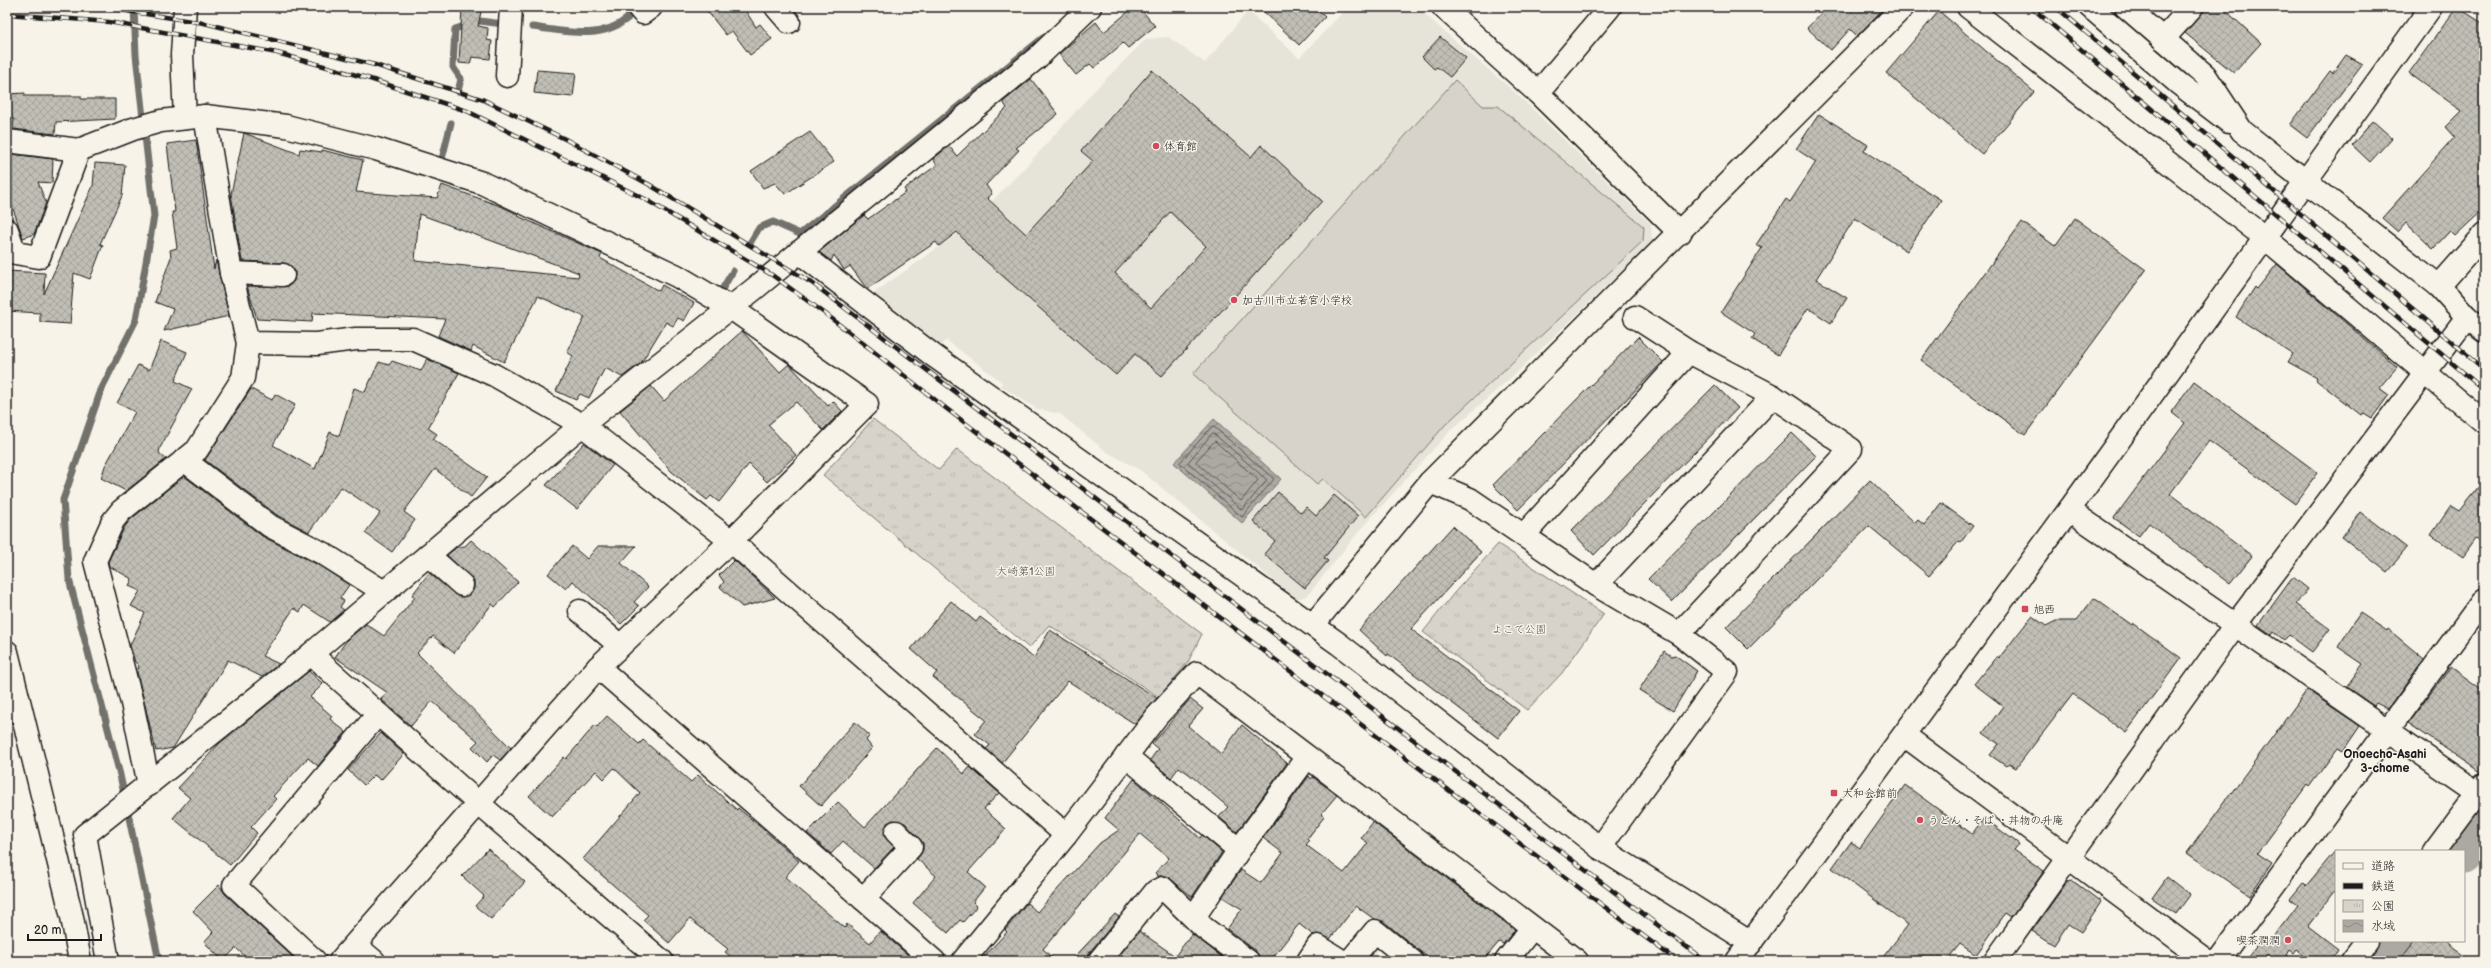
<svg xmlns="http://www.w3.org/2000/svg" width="2491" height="968" font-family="'Balsamiq Sans','Klee One',sans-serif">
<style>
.built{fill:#e6e3d9}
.green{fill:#d7d3cb;stroke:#7a7874}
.park{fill:url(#park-tufts);stroke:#7a7874}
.water{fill:url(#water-waves);stroke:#72716c}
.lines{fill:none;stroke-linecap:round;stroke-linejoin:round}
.shore{stroke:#565452;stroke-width:1}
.stream{stroke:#72716c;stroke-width:7}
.river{stroke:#aca9a2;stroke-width:44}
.building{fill:url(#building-cross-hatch);stroke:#1c1c1c;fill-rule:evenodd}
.minor-casing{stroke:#1c1c1c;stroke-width:25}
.minor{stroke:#f7f3e8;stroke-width:22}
.rail-casing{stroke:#1c1c1c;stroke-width:4.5}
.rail{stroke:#f7f3e8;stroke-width:3;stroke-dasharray:9;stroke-linecap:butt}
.poi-dot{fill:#d1495b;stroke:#f7f3e8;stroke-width:1.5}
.labels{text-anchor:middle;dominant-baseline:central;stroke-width:3;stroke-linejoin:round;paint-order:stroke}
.poi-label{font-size:11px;fill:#1c1c1c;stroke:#f7f3e8;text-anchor:start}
.park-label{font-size:11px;fill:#545351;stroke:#f7f3e8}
.neighbourhood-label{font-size:12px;font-weight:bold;fill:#1c1c1c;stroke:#f7f3e8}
</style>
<defs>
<pattern id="park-tufts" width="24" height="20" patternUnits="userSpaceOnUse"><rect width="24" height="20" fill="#d7d3cb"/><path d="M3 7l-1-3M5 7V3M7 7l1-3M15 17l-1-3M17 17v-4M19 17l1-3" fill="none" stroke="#b8b5ae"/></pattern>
<pattern id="water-waves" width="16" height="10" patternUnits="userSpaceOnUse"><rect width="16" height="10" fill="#aca9a2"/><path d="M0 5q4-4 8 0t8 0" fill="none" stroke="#8b8983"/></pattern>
<pattern id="building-cross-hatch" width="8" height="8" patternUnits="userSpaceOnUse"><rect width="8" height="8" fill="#c0beb5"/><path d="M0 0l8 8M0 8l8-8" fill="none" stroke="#a4a39b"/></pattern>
</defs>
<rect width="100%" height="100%" fill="#f7f3e8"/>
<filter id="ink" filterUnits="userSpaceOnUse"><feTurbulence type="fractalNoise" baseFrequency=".025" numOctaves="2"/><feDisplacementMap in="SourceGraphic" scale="8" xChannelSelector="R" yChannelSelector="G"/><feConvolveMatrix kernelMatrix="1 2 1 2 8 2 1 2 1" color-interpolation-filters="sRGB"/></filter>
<g filter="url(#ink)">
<path class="built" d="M 1348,7 L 1416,7 L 1519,96 L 1651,224 L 1652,242 L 1514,375 L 1450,431 L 1359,531 L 1307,596 L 1296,599 L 1140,470 L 1107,452 L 1060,414 L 1037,409 L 1001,386 L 1002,382 L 946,340 L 938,348 L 870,296 L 967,227 L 1031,161 L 1094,91 L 1146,39 L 1168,37 L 1205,63 L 1248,11 L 1299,58 Z"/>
<path class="green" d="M 1455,80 L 1483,106 L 1498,106 L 1644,227 L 1643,241 L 1445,425 L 1366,517 L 1323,479 L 1317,484 L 1193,374 Z"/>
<g class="park">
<path d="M 873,419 L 939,470 L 957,449 L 1202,634 L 1188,662 L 1159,697 L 1049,625 L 1029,648 L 823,475 Z"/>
<path d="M 1498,544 L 1604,614 L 1562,673 L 1527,710 L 1423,632 L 1454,593 Z"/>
</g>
<path class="water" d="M 1214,419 L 1281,479 L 1242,523 L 1174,463 Z"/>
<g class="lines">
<g class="shore">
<path d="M 1213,426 L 1274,479 L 1242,517 L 1180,463 Z"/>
<path d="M 1213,433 L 1267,480 L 1242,510 L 1188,463 Z"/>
<path d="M 1215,441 L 1258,480 L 1241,501 L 1196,462 Z"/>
</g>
<g class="stream">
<path d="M 134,7 L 136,55 L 154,216 L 136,320 L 101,390 L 63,500 L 69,579 L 120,775 L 159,961"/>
<path d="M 532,27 C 565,31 600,41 628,18 L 629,9"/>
<path d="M 458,91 L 461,79 L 453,67 L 455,29 L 480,21 L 503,24"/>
<path d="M 442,159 L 451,123"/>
<path d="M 750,243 L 759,228 L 773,222 L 800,234 L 1044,37"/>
<path d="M 721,291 L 733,271"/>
</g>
<g class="river">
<path d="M 2461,851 L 2484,819"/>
<path d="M 2383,961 L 2397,941"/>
</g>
</g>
<g class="building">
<path d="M 462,7 L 482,7 L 478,26 L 488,28 L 487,40 L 492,41 L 490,59 L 472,57 L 470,64 L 459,63 Z"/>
<path d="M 704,7 L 743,7 L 756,27 L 760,24 L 772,39 L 750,55 L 732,31 L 726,35 Z"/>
<path d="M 1134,7 L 1139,7 L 1155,26 L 1128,48 L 1123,43 L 1094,68 L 1090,64 L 1076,75 L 1059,54 L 1096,22 L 1104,32 Z"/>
<path d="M 1259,7 L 1315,7 L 1325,17 L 1299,45 Z"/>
<path d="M 1827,7 L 1885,7 L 1857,36 L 1850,29 L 1831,50 L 1807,28 Z"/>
<path d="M 2204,7 L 2222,7 L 2261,43 L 2234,73 L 2185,33 L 2201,15 Z"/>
<path d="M 2457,7 L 2484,24 L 2484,209 L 2455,236 L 2450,231 L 2433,249 L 2406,223 L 2398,232 L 2382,218 L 2455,137 L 2446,127 L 2462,111 L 2409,73 Z"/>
<path d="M 1939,11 L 2034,92 L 1982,154 L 1886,73 Z"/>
<path d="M 1440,37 L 1466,58 L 1450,77 L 1437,67 L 1434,69 L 1422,57 Z"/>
<path d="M 2346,55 L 2363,64 L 2307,138 L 2290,125 L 2330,71 L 2333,73 Z"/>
<path d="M 537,70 L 576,73 L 573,97 L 534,93 Z"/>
<path d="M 1152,70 L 1251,157 L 1261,145 L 1322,201 L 1162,376 L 1135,354 L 1116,375 L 973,250 L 957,232 L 939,246 L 936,242 L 867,289 L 850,266 L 844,270 L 834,255 L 831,261 L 819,252 L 864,215 L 868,219 L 906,192 L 904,189 L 937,165 L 933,159 L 949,146 L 957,156 L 1007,108 L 1003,102 L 1031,79 L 1058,114 L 1016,148 L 1019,150 L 986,185 L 992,194 L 987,198 L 1026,234 L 1093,161 L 1081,151 ZM 1170,212 L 1206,246 L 1151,308 L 1115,273 Z"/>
<path d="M 25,93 L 25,96 L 81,96 L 81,99 L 115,99 L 115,119 L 56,122 L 55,134 L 13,129 L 14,119 L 7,120 L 7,94 Z"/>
<path d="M 1819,114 L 1868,145 L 1864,151 L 1941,200 L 1907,251 L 1855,218 L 1816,279 L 1847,298 L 1831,323 L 1808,308 L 1778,355 L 1752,339 L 1755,334 L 1721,312 L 1762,248 L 1756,245 L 1786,199 L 1790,202 L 1816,162 L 1796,149 Z"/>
<path d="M 2373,121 L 2392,138 L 2370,162 L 2352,145 Z"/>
<path d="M 810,132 L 834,162 L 785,194 L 775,183 L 763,188 L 751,171 Z"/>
<path d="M 244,133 L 299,154 L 300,149 L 322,152 L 322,150 L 363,160 L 356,192 L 437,198 L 442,185 L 503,207 L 519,215 L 518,216 L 602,254 L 600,258 L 659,291 L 662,285 L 694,303 L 684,321 L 678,318 L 673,326 L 666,322 L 641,363 L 622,377 L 605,368 L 589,398 L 580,394 L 576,400 L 556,391 L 573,356 L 567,352 L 585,317 L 538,296 L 504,362 L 473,346 L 471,351 L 438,336 L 445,319 L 313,313 L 312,322 L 257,319 L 247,286 L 288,286 L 294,281 L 295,275 L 294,269 L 284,263 L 242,261 L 231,194 ZM 419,214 L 579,273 L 578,277 L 415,261 Z"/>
<path d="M 196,140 L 214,269 L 216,260 L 229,316 L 164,331 L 173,309 L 155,302 L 171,257 L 170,250 L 177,248 L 172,212 L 175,212 L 167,144 Z"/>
<path d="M 10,154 L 53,159 L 52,183 L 38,182 L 46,203 L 34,234 L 23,238 L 7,191 Z"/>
<path d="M 95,163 L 125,165 L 122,196 L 100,244 L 103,245 L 90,279 L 74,273 L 70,324 L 40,322 L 40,313 L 7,311 L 7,271 L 45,273 L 44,294 L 93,186 Z"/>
<path d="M 2075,218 L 2146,270 L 2025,435 L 1921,360 L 2022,222 L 2055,246 Z"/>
<path d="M 2277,264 L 2397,367 L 2379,388 L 2389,395 L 2372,418 L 2364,413 L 2361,415 L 2316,380 L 2317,378 L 2288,362 L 2293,354 L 2236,317 L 2255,287 L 2257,289 Z"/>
<path d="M 742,331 L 780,372 L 789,364 L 828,406 L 833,401 L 842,411 L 823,430 L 796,402 L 768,425 L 796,455 L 767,482 L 749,464 L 719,502 L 711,496 L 707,500 L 671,471 L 620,411 L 651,386 L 664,401 Z"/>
<path d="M 1638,337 L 1663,362 L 1518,510 L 1493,485 Z"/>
<path d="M 161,341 L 187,352 L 175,381 L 192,389 L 160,448 L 159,453 L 166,459 L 126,491 L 101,478 L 105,466 L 135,412 L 117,403 L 138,365 L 149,370 Z"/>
<path d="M 427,359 L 459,373 L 428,428 L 437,434 L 433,439 L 487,477 L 471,497 L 435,469 L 404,512 L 415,520 L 392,552 L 365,533 L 380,513 L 341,487 L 309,532 L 277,515 L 205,460 L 251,389 L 272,400 L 275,394 L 295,405 L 273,445 L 315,469 L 330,432 L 339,436 L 354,388 L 365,392 L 379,362 L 389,365 L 392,361 L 421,371 Z"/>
<path d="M 2194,381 L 2318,473 L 2295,504 L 2209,441 L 2170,494 L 2252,556 L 2230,584 L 2149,523 L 2139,536 L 2114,518 L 2185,423 L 2171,412 Z"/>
<path d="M 1715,385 L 1738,408 L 1594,555 L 1571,531 Z"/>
<path d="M 1792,433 L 1816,456 L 1672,602 L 1648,579 Z"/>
<path d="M 584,443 L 613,465 L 577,509 L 546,485 Z"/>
<path d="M 184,476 L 262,536 L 318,565 L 349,585 L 340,598 L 344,601 L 340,607 L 344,610 L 330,622 L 304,605 L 300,612 L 294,608 L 262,656 L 279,664 L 262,677 L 228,660 L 173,748 L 156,751 L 137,672 L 139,666 L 135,662 L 130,645 L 145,613 L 131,606 L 140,591 L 129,586 L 132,579 L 109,566 L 108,562 L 124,528 L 130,520 Z"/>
<path d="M 1870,480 L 1915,523 L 1918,520 L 1924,525 L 1941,503 L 1973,526 L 1961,542 L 1959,541 L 1929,576 L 1869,526 L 1748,649 L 1726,627 Z"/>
<path d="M 2484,480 L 2484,545 L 2476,539 L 2463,557 L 2431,535 L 2451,506 L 2459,511 Z"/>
<path d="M 1278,492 L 1301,513 L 1306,507 L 1316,516 L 1334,495 L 1358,516 L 1324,558 L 1328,561 L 1305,588 L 1264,554 L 1275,541 L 1253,521 Z"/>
<path d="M 2360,512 L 2407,548 L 2387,572 L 2342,537 Z"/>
<path d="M 1453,526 L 1481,552 L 1411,629 L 1519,711 L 1498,738 L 1388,654 L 1387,656 L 1359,630 Z"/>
<path d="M 471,540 L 518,582 L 495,607 L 492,604 L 454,653 L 433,636 L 417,653 L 511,748 L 500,760 L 493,755 L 487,762 L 472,747 L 478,741 L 432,701 L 411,726 L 381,699 L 388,693 L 335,657 L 347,640 L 366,624 L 384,636 L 415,597 L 412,595 L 429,573 L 459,597 L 471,594 L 474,588 L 474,581 L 447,555 L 457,547 L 465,546 Z"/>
<path d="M 572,546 L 587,559 L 598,546 L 636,546 L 621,563 L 648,587 L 634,602 L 639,606 L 621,624 L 573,581 L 566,589 L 548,574 Z"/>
<path d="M 734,560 L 757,581 L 775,598 L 742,607 L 720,587 L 724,582 L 719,575 Z"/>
<path d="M 2293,577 L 2308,589 L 2296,604 L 2330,629 L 2312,652 L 2289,635 L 2284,640 L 2274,632 L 2272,635 L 2258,625 Z"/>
<path d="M 2094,598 L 2132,625 L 2133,623 L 2181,658 L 2126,733 L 2073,694 L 2016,768 L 2009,764 L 2006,766 L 1990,755 L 1999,744 L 1983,733 L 2003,706 L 1974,684 L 1997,656 L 1999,658 L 2032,616 L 2046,626 L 2056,621 L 2076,621 Z"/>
<path d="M 951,601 L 976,622 L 980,617 L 1034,658 L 1050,630 L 1157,698 L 1135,724 L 1068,681 L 1002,763 L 986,749 L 990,745 L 975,734 L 986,720 L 933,677 L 937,672 L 911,649 Z"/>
<path d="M 2360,613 L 2387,631 L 2388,629 L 2424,659 L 2388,709 L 2376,703 L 2374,706 L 2346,687 L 2363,664 L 2338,647 Z"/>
<path d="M 1664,651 L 1671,656 L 1675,655 L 1697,671 L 1673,711 L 1639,690 Z"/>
<path d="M 2451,667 L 2484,691 L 2484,772 L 2480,772 L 2408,723 Z"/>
<path d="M 309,671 L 323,684 L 310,697 L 332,716 L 330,719 L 346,732 L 318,766 L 308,758 L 273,796 L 276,799 L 251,827 L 257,833 L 230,865 L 173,818 L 190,798 L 178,788 L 220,743 Z"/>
<path d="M 2307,690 L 2360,726 L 2343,751 L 2338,748 L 2309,787 L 2307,785 L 2257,853 L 2272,863 L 2249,896 L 2187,853 Z"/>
<path d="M 1190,699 L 1203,709 L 1188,726 L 1221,754 L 1242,725 L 1287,763 L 1237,832 L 1219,817 L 1228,807 L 1189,774 L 1179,767 L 1171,778 L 1150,760 L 1158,749 L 1152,744 Z"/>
<path d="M 607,716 L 639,744 L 643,740 L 691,782 L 698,775 L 737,810 L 738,808 L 778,842 L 799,861 L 785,877 L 845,928 L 847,924 L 870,943 L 880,931 L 915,961 L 736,961 L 725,952 L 728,949 L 690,919 L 669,943 L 643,920 L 648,915 L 583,859 L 640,793 L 614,768 L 604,779 L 596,771 L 552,817 L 529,796 L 564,757 L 566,759 L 595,725 L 597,727 Z"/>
<path d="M 855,722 L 870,736 L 866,740 L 872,748 L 821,806 L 799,786 Z"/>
<path d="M 381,733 L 404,754 L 381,780 L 374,775 L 364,785 L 348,770 Z"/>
<path d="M 937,748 L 964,774 L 970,767 L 999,793 L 984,809 L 1006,829 L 968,872 L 985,887 L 973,902 L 977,906 L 963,922 L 960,920 L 948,933 L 913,903 L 936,876 L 917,859 L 923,850 L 923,843 L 905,823 L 893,820 L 887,823 L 884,836 L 894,847 L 874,868 L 843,841 L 831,854 L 807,833 L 838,802 L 865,827 Z"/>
<path d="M 1309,776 L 1311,779 L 1313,777 L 1337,795 L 1321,814 L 1324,817 L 1307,839 L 1309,841 L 1306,845 L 1344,873 L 1368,843 L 1361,838 L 1373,822 L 1515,930 L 1503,944 L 1499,942 L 1483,961 L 1432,961 L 1383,921 L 1374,919 L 1356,906 L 1330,939 L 1319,934 L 1313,935 L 1299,924 L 1270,961 L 1260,961 L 1256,951 L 1227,929 L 1242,909 L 1222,897 L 1241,870 L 1261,883 L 1283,853 L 1263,838 Z"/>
<path d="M 1134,779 L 1200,838 L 1202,835 L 1222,852 L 1192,897 L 1171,879 L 1165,876 L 1158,876 L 1155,873 L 1169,858 L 1140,834 L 1043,949 L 1056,961 L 980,961 L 1007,932 L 1005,930 L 1027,903 L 1037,912 L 1100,843 L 1119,830 L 1105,818 Z"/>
<path d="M 1905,785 L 1972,834 L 1984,818 L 2019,844 L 2014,850 L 2044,871 L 2011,918 L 2005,914 L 1976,955 L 1960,944 L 1946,961 L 1880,961 L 1908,925 L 1832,868 L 1851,842 L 1860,848 Z"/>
<path d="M 488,849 L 525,882 L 491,919 L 475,906 L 484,896 L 462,876 Z"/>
<path d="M 2336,850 L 2336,889 L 2308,926 L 2338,949 L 2330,961 L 2312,961 L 2296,950 L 2293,954 L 2288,950 L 2285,955 L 2293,961 L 2245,961 L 2263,938 L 2269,943 L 2298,905 L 2290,899 L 2303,883 L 2306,886 Z"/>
<path d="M 2167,877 L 2190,895 L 2176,914 L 2152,898 Z"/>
<path d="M 2073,881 L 2101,902 L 2081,932 L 2068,924 L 2054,945 L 2032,931 L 2067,882 Z"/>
<path d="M 219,885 L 225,894 L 297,961 L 250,961 L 236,948 L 223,961 L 204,942 L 213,932 L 193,911 Z"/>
<path d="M 1115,914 L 1119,917 L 1089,953 L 1087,961 L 1071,961 Z"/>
<path d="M 1139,931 L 1175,956 L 1192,934 L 1227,961 L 1115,961 Z"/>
<path d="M 2414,941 L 2445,941 L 2472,961 L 2398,961 Z"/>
</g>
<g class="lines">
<g class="minor-casing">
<g id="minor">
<path d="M 638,7 L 643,13 L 651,7"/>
<path d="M 776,7 L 789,22"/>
<path d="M 1443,7 L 1538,93 L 1680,233"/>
<path d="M 1968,7 L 2264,237 L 2484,422"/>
<path d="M 2090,7 L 2178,83 L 2229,122"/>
<path d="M 2126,7 L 2205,75 L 2242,131 L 2439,286 L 2467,317 L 2484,331"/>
<path d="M 2163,39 L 2192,7"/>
<path d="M 507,76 L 511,7"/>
<path d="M 1538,93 L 1610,7"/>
<path d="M 205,116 L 231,273 L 248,343 L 317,344 L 356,339 L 413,339 L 494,375 L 582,425 L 731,541 L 1066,835"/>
<path d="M 185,118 L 182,55 L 185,7"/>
<path d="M 7,141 L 79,150 L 133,129 L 161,121 L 205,116 L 286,126 L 376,149 L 482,183 L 677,276 L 731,308 L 867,404 L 731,541 L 598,667 L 340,961"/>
<path d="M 7,230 L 15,253 L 39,257 L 79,150"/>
<path d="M 799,252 L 934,356 L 1339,644 L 1600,848 L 1751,943"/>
<path d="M 231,273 L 283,275"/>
<path d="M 2439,286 L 2484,235"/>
<path d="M 1635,317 L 1689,352 L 1773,396 L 1851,449 L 1679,634"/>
<path d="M 184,460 L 270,526 L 324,554 L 384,592"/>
<path d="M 1430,482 L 1470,499 L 1596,585 L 1679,634 L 1727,672 L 1600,848"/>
<path d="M 2069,510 L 2484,797"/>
<path d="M 1524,535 L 1689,352"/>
<path d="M 428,555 L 462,585"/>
<path d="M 1596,585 L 1773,396"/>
<path d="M 580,611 L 620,646"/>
<path d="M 1313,625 L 1430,482 L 1903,7"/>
<path d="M 7,652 L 72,917 L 80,961"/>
<path d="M 311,654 L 478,803 L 662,961"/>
<path d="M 598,667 L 934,961"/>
<path d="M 1904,735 L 2207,961"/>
<path d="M 1126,756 L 1239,850"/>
<path d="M 149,785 L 132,703 L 95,561 L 113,521 L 121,511 L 197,450 L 243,378 L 248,343"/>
<path d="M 2434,851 L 2484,784"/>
<path d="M 863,899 L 911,847 L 896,832"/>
<path d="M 1194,917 L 1239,850 L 1307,757"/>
<path d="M 355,945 L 374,961"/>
<path d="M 108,961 L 85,835 L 311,654 L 582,425 L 753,290 L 1038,57 L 1090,7"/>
<path d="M 315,961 L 234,885 L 378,714"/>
<path d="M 963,961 L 1066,835 L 1157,716 L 1197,673 L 1577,961"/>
<path d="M 1099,961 L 1156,891 L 1163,888 L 1204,928 L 1248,961"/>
<path d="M 1308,961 L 1318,946 L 1342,961"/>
<path d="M 1350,961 L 1375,931 L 1412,961"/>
<path d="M 1506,961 L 1532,928"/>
<path d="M 1737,961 L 2069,510 L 2431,7"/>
<path d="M 1995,961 L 2235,625 L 2467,317"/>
<path d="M 2218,961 L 2484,599"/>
<path d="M 2352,961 L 2367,941"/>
</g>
</g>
<use href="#minor" class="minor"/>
<g class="rail-casing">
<g id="rail">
<path d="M 101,7 L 204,23 L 375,65 L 484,100 L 565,139 L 650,185 L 812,283 L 1705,961"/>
<path d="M 2031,7 L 2484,390"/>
<path d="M 2056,7 L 2484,369"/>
<path d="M 7,14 L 109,22 L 277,53 L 367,78 L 467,111 L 645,199 L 772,275 L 827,315 L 943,406 L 1319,693 L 1677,961"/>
</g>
</g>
<use href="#rail" class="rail"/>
</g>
</g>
<g class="poi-dot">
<circle cx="1156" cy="146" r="4"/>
<circle cx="1234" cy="300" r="4"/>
<rect x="2021" y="605" width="8" height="8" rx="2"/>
<rect x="1830" y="789" width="8" height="8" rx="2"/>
<circle cx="1920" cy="820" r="4"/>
<circle cx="2288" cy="940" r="4"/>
</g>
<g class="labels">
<g class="poi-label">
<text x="1164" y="146">体育館</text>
<text x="1242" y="300">加古川市立若宮小学校</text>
<text x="2033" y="609">旭西</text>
<text x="1842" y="793">大和会館前</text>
<text x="1928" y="820">うどん・そば ・丼物の升庵</text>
<text x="2280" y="940" text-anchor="end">喫茶潤潤</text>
</g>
<g class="park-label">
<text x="1026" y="571">大崎第1公園</text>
<text x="1519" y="629">よこて公園</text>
</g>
<g class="neighbourhood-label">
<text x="2385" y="754">Onoecho-Asahi<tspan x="2385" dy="14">3-chome</tspan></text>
</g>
</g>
<rect width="2491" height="968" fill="none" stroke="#f7f3e8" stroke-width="24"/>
<rect x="12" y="12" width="2467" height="944" fill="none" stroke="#1c1c1c" stroke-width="1.5" filter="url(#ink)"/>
<rect x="2335" y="850" width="130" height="92" fill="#f7f3e8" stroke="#9f9d96"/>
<rect x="2343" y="863" width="20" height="6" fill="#f7f3e8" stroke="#9f9d96"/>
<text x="2371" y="870" font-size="12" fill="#1c1c1c">道路</text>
<rect x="2343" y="883" width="20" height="6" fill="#1c1c1c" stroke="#9f9d96"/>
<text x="2371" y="890" font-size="12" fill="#1c1c1c">鉄道</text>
<rect x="2343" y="900" width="20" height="12" fill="url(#park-tufts)" stroke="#9f9d96"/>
<text x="2371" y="910" font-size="12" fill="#1c1c1c">公園</text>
<rect x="2343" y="920" width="20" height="12" fill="url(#water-waves)" stroke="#9f9d96"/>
<text x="2371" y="930" font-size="12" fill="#1c1c1c">水域</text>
<path d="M28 934v6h73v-6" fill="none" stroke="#1c1c1c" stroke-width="2"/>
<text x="34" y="934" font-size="12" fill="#1c1c1c" stroke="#f7f3e8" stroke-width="3" paint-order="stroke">20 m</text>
</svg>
